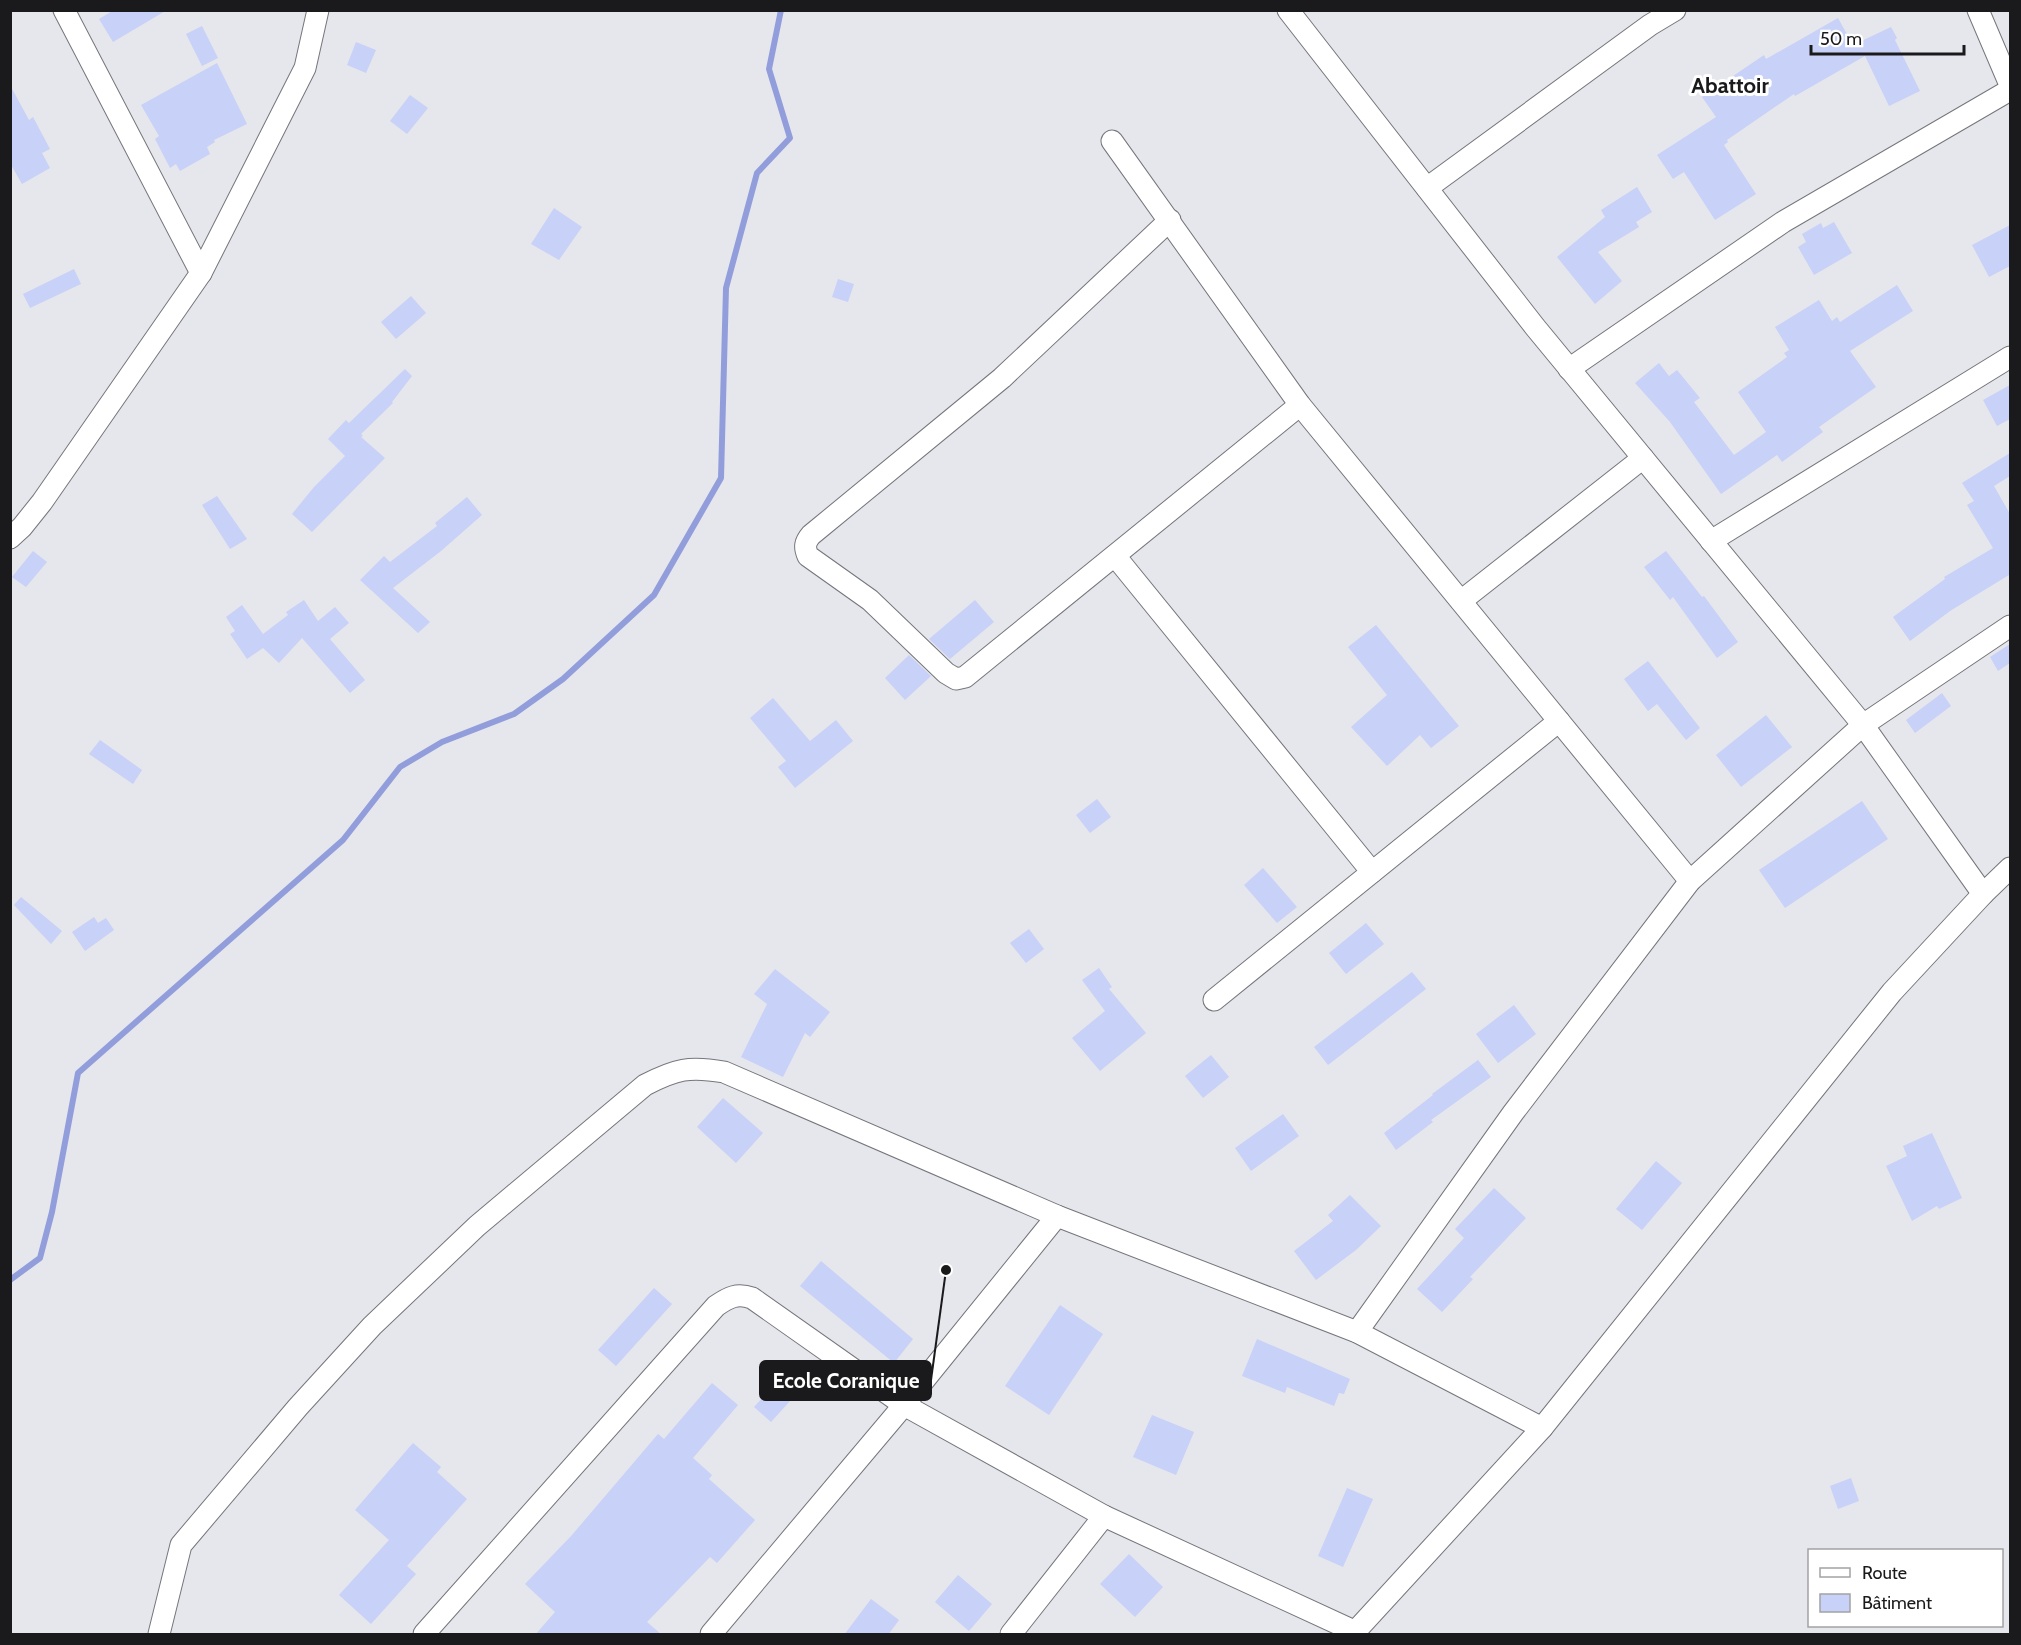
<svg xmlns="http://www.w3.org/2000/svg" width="2021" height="1645" font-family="Cabin,sans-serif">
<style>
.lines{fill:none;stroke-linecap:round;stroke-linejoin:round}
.stream{stroke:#929edb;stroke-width:6}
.building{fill:#c8d1f7}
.minor-casing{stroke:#75767b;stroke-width:23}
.minor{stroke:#fff;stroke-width:21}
.labels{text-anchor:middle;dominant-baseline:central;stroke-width:6;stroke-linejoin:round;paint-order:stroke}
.quarter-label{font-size:22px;font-weight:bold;fill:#1a1a1c;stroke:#fff}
.leader{fill:none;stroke:#1a1a1c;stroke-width:2}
.callout-dot{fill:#1a1a1c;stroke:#fff;stroke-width:2}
.callout{fill:#1a1a1c;stroke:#1a1a1c;stroke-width:2}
.callout-label{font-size:21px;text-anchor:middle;font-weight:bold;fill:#fff}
</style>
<rect width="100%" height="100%" fill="#e6e7ec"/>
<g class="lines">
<path class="stream" d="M 10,1280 L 40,1258 L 52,1212 L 78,1073 L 343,840 L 400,767 L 442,742 L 514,714 L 563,679 L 654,595 L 721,478 L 726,288 L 757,173 L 790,138 L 769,69 L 781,10"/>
</g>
<g class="building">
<path d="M 114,10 L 167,10 L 113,42 L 99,19 Z"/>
<path d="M 1838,18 L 1853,45 L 1891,27 L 1897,38 L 1895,40 L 1920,91 L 1889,106 L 1865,56 L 1795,96 L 1794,94 L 1727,140 L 1728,142 L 1724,145 L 1756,194 L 1715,220 L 1684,172 L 1673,179 L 1657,155 L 1716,117 L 1702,97 L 1764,55 L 1766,59 Z"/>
<path d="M 202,26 L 218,58 L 202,66 L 186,34 Z"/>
<path d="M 356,42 L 376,50 L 366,73 L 347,65 Z"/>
<path d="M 217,63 L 247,124 L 214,140 L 215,142 L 207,147 L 210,154 L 180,171 L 176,164 L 170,168 L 155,139 L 159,136 L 141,105 Z"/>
<path d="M 10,85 L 29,120 L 33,117 L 50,149 L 42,153 L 50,168 L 22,184 L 10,163 Z"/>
<path d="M 410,95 L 428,108 L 407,134 L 390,121 Z"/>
<path d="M 1637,187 L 1652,212 L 1636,222 L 1639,227 L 1598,252 L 1622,281 L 1595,304 L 1557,257 L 1605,217 L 1601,210 Z"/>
<path d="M 554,208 L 582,227 L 559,260 L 531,244 Z"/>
<path d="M 1834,222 L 1852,253 L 1814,275 L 1798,247 L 1806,242 L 1802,234 L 1821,223 L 1823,228 Z"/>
<path d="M 2010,225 L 2010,266 L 1989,277 L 1972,245 Z"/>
<path d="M 74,269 L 81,284 L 30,308 L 23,294 Z"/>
<path d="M 838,279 L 854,284 L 848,302 L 832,297 Z"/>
<path d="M 1897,285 L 1913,311 L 1850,351 L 1876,387 L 1819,427 L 1823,432 L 1782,462 L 1777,455 L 1721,494 L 1670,422 L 1635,383 L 1659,363 L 1669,376 L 1677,370 L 1700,398 L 1694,402 L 1734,455 L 1766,432 L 1738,392 L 1787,357 L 1784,353 L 1789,350 L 1775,327 L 1819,300 L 1832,321 L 1837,317 L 1840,322 Z"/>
<path d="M 411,296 L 426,313 L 396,339 L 381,322 Z"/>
<path d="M 405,369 L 412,376 L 392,402 L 393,403 L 361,434 L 363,436 L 361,437 L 385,458 L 312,532 L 292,514 L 314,487 L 345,456 L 328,439 L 346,420 L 349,423 Z"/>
<path d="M 2010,385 L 2010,419 L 1997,426 L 1983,400 Z"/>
<path d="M 2010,453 L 2010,476 L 1994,486 L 2010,514 L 2010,577 L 2009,575 L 1950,611 L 1910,641 L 1893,617 L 1945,579 L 1944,577 L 1993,548 L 1967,505 L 1974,501 L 1962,483 Z"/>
<path d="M 217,496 L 247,539 L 230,549 L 202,505 Z"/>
<path d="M 467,497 L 482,515 L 441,551 L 393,588 L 430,622 L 418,633 L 360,580 L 384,556 L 390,562 L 437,526 L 435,523 Z"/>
<path d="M 33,551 L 47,562 L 26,587 L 12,577 Z"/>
<path d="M 1666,551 L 1702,597 L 1704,596 L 1738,642 L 1717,658 L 1673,597 L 1670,600 L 1644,567 Z"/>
<path d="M 304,600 L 318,621 L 335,607 L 349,623 L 330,639 L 365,680 L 350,693 L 302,638 L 279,663 L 263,648 L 247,659 L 230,634 L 235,631 L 226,617 L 242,605 L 263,634 L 288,615 L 286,612 Z"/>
<path d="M 975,600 L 994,622 L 950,659 L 929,639 Z"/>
<path d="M 1376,625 L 1459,726 L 1431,748 L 1420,735 L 1387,766 L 1351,727 L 1387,695 L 1348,647 Z"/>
<path d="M 2010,644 L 2010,663 L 1998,671 L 1990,657 Z"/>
<path d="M 909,655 L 931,676 L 905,700 L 885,678 Z"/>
<path d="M 1648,661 L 1700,728 L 1686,740 L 1657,704 L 1648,711 L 1624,679 Z"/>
<path d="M 1942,693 L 1951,706 L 1915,733 L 1906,720 Z"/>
<path d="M 773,698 L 810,741 L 836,720 L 853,741 L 795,788 L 778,767 L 786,761 L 750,718 Z"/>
<path d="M 1766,715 L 1792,747 L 1741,787 L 1716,755 Z"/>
<path d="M 100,740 L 142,770 L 133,784 L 89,754 Z"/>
<path d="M 1097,799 L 1111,817 L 1090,833 L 1076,815 Z"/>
<path d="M 1862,801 L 1888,839 L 1785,908 L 1759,870 Z"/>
<path d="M 1263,868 L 1297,907 L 1277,923 L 1244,885 Z"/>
<path d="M 21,897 L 62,931 L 51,944 L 14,905 Z"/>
<path d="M 94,917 L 98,923 L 106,918 L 114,930 L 85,951 L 72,932 Z"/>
<path d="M 1366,923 L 1384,944 L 1346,974 L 1329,953 Z"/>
<path d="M 1029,929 L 1044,949 L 1026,963 L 1010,943 Z"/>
<path d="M 1099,968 L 1112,987 L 1109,989 L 1146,1033 L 1100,1071 L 1072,1038 L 1105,1011 L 1082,980 Z"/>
<path d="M 775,969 L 830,1012 L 810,1037 L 805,1033 L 783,1077 L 741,1057 L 767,1004 L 754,994 Z"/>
<path d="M 1412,972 L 1426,989 L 1328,1065 L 1314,1047 Z"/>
<path d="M 1514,1005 L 1536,1034 L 1498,1063 L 1476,1034 Z"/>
<path d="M 1211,1055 L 1229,1077 L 1203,1098 L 1185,1076 Z"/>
<path d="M 1478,1060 L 1491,1077 L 1431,1120 L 1433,1122 L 1396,1150 L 1384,1133 L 1433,1095 L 1432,1094 Z"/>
<path d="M 723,1098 L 763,1133 L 736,1163 L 697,1127 Z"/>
<path d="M 1283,1114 L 1299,1136 L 1251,1171 L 1235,1148 Z"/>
<path d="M 1932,1133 L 1962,1198 L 1939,1209 L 1937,1206 L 1912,1221 L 1886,1166 L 1907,1156 L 1903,1146 Z"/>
<path d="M 1656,1161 L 1682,1183 L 1642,1230 L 1616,1209 Z"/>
<path d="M 1494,1188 L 1526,1218 L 1470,1277 L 1473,1279 L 1442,1312 L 1417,1289 L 1464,1238 L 1455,1229 Z"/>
<path d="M 1350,1195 L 1381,1226 L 1356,1250 L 1316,1280 L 1294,1251 L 1333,1221 L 1328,1215 Z"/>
<path d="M 821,1261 L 913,1339 L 894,1363 L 800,1286 Z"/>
<path d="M 654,1288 L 672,1304 L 616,1366 L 598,1350 Z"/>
<path d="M 1060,1305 L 1103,1334 L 1049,1415 L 1005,1386 Z"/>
<path d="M 1257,1339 L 1350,1379 L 1344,1394 L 1339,1393 L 1334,1406 L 1287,1387 L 1285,1393 L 1242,1376 Z"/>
<path d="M 793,1364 L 810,1379 L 771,1422 L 754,1407 Z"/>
<path d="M 712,1383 L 738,1405 L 693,1458 L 712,1475 L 709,1479 L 755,1520 L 717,1563 L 710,1557 L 647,1622 L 662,1635 L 535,1635 L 555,1612 L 525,1584 L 572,1535 L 658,1434 L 664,1439 Z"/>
<path d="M 1152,1415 L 1194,1432 L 1176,1475 L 1133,1457 Z"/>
<path d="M 413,1443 L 441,1467 L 437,1472 L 467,1499 L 407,1566 L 416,1574 L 371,1624 L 339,1595 L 389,1540 L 355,1510 Z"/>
<path d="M 1851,1478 L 1859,1501 L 1838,1509 L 1830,1486 Z"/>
<path d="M 1347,1488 L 1373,1499 L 1343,1567 L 1318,1556 Z"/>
<path d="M 1129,1554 L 1163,1587 L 1135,1617 L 1100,1584 Z"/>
<path d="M 958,1575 L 992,1604 L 969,1631 L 935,1602 Z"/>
<path d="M 871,1599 L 899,1620 L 888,1635 L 844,1635 Z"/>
</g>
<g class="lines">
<g class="minor-casing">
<g id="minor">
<path d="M 64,10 L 201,273"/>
<path d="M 1288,10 L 1535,327 L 1863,725 L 1983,894"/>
<path d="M 1978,10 L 2010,85"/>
<path d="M 1112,141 L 1300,405 L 1690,881"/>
<path d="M 1427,188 L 1650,25 L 1675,10"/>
<path d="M 1170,220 L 1002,378 L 811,535 C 805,542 804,547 808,556 L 870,600 L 946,673 L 956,679 L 965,677 L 1300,405"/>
<path d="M 1569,369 L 1783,222 L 2010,90"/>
<path d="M 10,538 L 22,527 L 42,502 L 201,273 L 305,68 L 318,10"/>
<path d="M 1711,541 L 2010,357"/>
<path d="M 1115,556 L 1372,872"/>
<path d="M 1461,601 L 1643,458"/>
<path d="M 1214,1000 L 1559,721"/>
<path d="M 1357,1332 L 1513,1113 L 1690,881 L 1863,725 L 2010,626"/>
<path d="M 159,1634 L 181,1545 L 298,1407 L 372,1326 L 477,1226 L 645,1085 C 676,1069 689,1066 724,1072 L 1057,1216 L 1357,1332 L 1542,1428"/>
<path d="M 424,1634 L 716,1306 C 729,1297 737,1293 752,1298 L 904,1405 L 1104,1516 L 1356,1632"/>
<path d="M 711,1634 L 904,1405 L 1057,1216"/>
<path d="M 1011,1634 L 1104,1516"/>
<path d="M 1353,1634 L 1542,1428 L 1892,992 L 1983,894 L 2010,868"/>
</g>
</g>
<use href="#minor" class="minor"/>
</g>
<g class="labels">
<g class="quarter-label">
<text x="1730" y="85">Abattoir</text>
</g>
</g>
<path class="leader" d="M946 1270L931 1380"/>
<circle class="callout-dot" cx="946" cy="1270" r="6"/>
<rect class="callout" x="760" y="1361" width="171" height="39" rx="6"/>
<g class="callout-label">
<text x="846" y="1388">Ecole Coranique</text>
</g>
<rect width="2021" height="1645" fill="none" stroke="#1a1a1c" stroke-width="24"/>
<rect x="1808" y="1549" width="195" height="78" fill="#ffffff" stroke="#a3a3a4" stroke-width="1.5"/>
<rect x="1820" y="1568" width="30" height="9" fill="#ffffff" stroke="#a3a3a4" stroke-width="1.5"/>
<text x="1862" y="1579" font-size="18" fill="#1a1a1c">Route</text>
<rect x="1820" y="1594" width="30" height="18" fill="#c8d1f7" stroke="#a3a3a4" stroke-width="1.5"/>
<text x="1862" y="1609" font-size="18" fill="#1a1a1c">Bâtiment</text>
<path d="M1811 45v9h153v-9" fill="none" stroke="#1a1a1c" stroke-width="3"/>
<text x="1820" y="45" font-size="18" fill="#1a1a1c" stroke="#ffffff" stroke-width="4.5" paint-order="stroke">50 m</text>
</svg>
